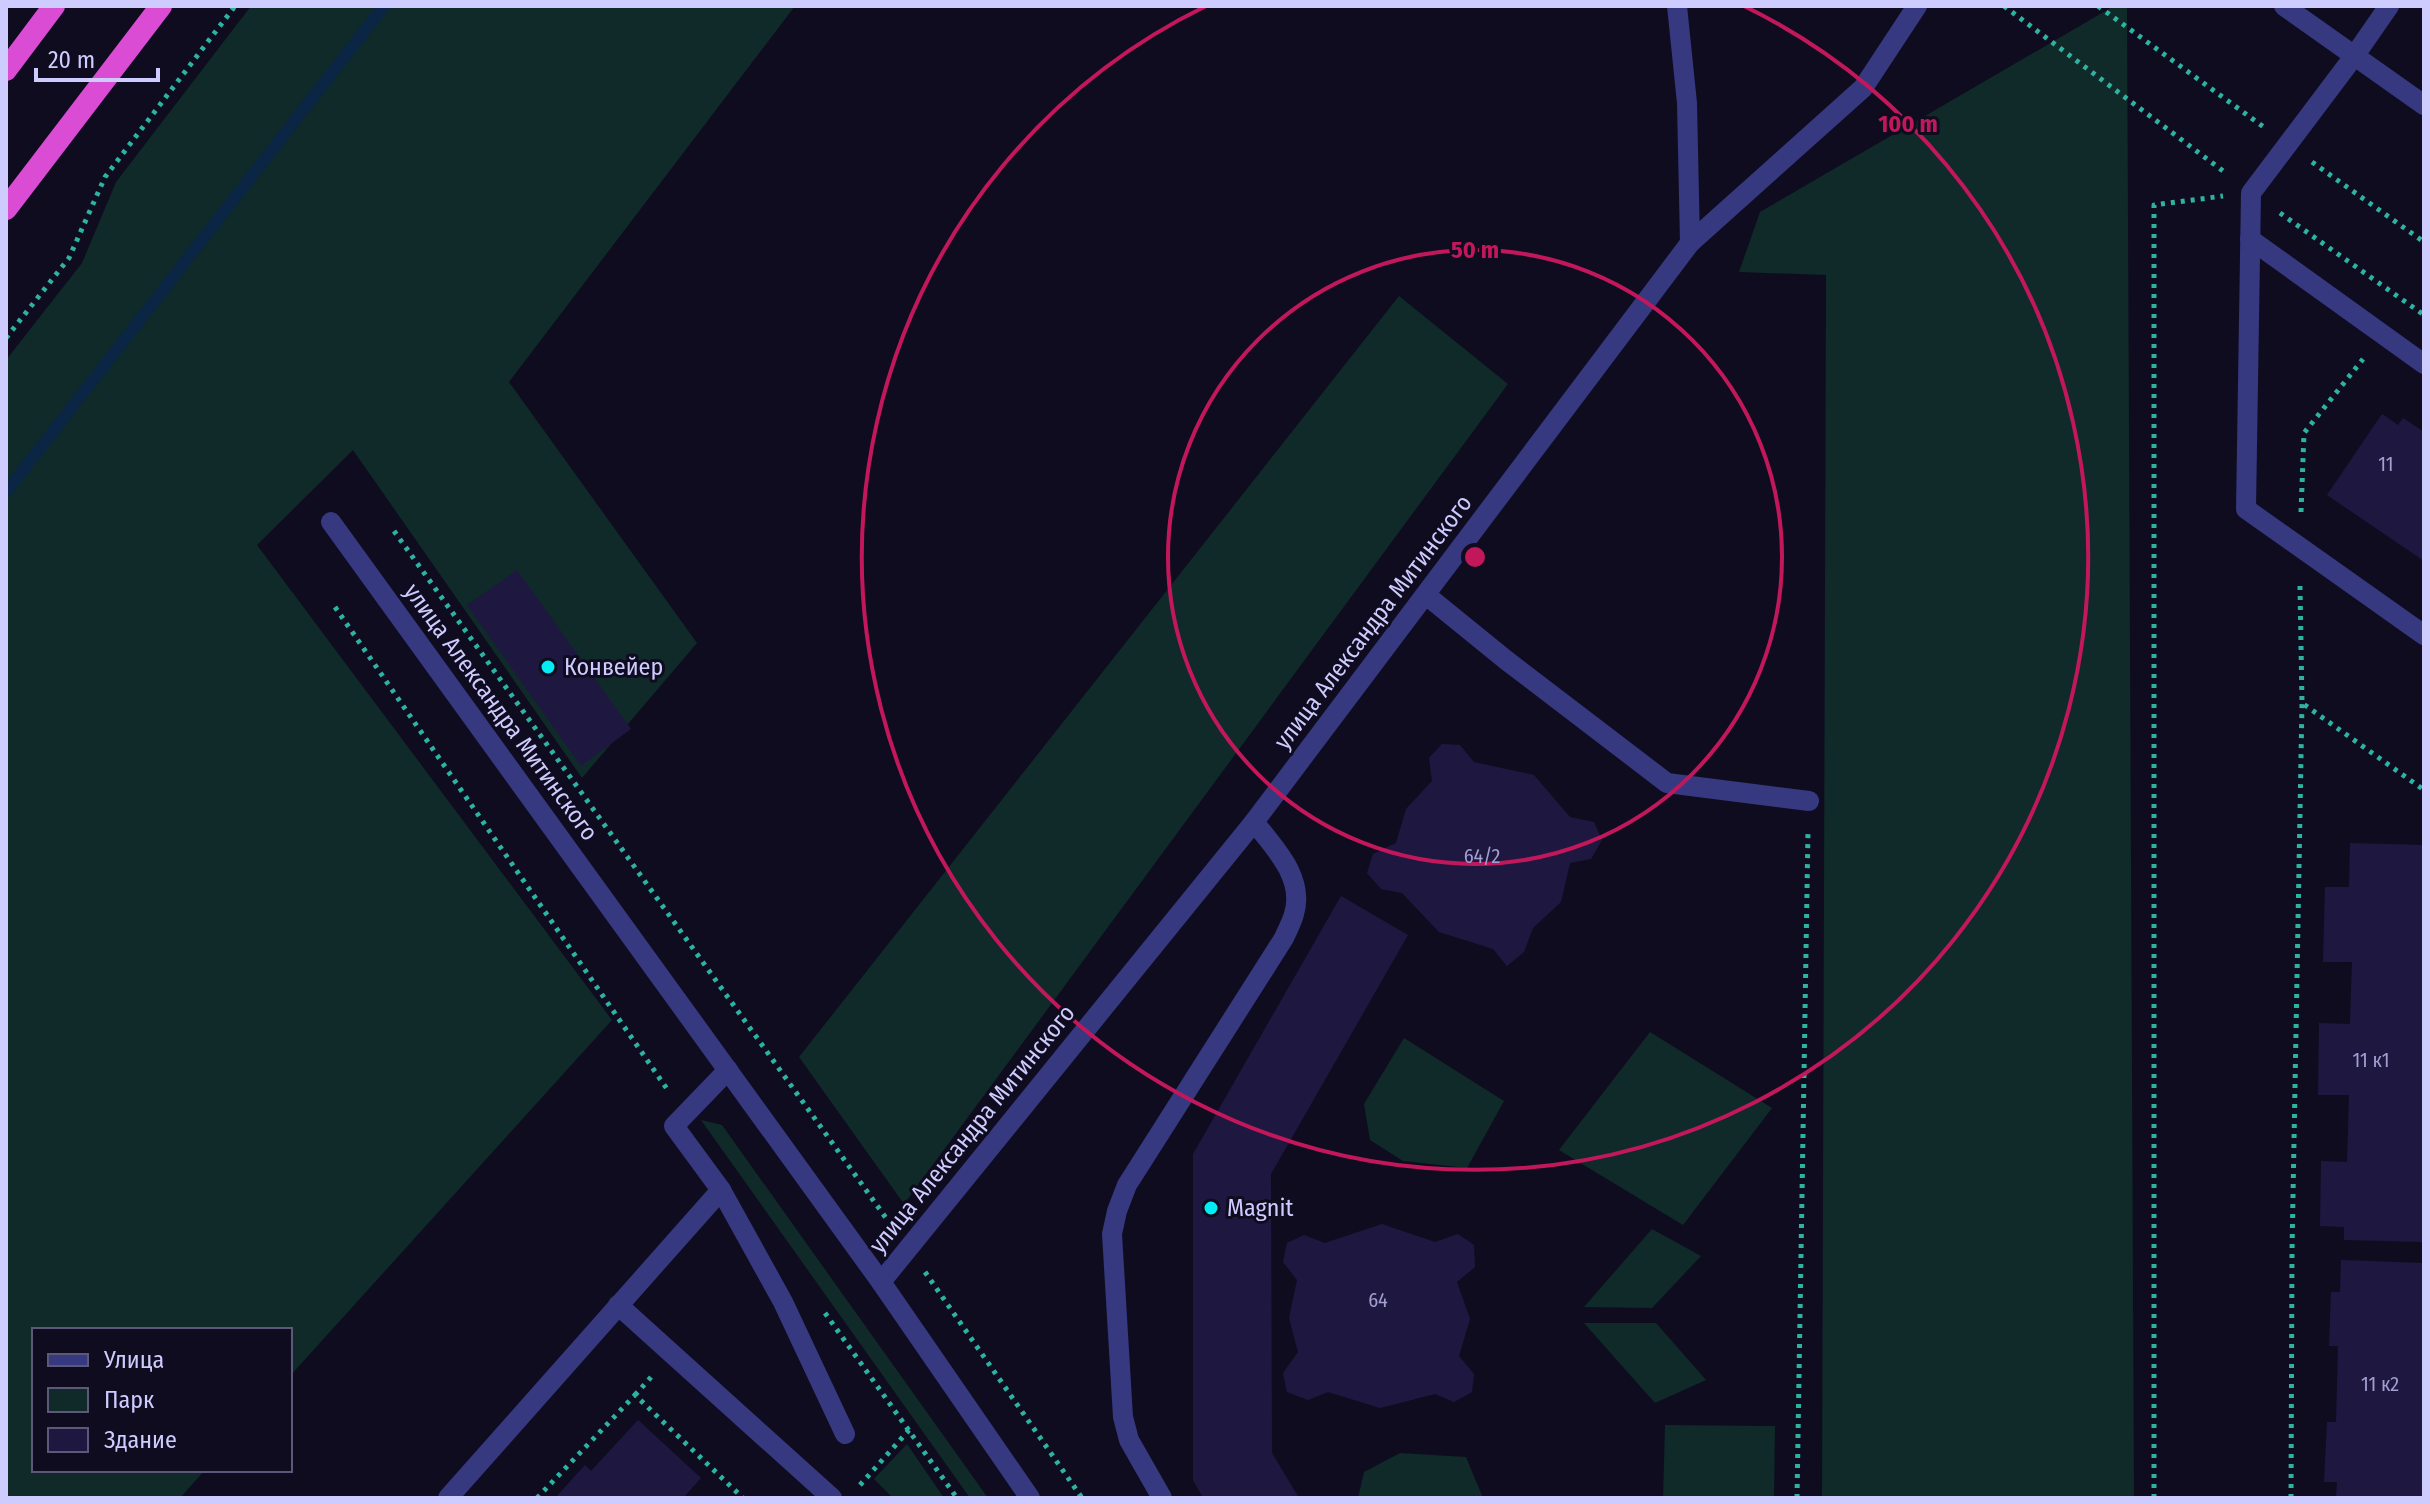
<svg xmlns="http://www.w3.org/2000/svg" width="2430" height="1504" font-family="'Fira Sans Condensed',sans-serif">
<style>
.green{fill:#0f2a28}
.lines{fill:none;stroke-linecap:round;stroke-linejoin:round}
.stream{stroke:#0b2545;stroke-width:12}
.building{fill:#1e1841}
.path{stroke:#2cb3a2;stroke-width:5;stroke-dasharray:4 6;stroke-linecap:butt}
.service{stroke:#363880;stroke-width:20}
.minor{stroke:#363880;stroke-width:20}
.trunk{stroke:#da4cd4;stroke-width:22}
.ring{fill:none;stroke:#c2185b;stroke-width:4}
.poi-dot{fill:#00edf6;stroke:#0f0c20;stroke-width:3}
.labels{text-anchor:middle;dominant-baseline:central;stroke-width:6;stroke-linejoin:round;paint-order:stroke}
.number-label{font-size:20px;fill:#a29ed0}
.street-label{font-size:24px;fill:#cecbff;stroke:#0f0c20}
.poi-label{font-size:24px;fill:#cecbff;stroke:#0f0c20;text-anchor:start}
.centre{fill:#c2185b;stroke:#0f0c20;stroke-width:4}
.ring-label{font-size:24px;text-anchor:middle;font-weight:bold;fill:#c2185b;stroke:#0f0c20;stroke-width:6;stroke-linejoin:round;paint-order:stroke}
</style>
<rect width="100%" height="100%" fill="#0f0c20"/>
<g class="green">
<path d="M 251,6 L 795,6 L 509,382 L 697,643 L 582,778 L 353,450 L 257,545 L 612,1020 L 290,1376 L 290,1330 L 34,1330 L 34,1470 L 205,1470 L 180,1498 L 6,1498 L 6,360 L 82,263 L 116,182 Z"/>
<path d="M 2114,6 L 2127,6 L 2134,1498 L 1822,1498 L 1826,275 L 1739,272 L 1760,212 Z"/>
<path d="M 1399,296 L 1508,384 L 904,1204 L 799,1057 Z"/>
<path d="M 1650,1032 L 1772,1108 L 1683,1225 L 1559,1150 Z"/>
<path d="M 1404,1038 L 1504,1101 L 1467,1168 L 1403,1161 L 1370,1140 L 1364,1104 Z"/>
<path d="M 701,1120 L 722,1125 L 988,1498 L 970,1498 Z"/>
<path d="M 1652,1229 L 1701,1256 L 1652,1308 L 1584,1307 Z"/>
<path d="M 1584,1323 L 1656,1323 L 1706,1380 L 1655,1403 Z"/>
<path d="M 1665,1425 L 1775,1426 L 1774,1498 L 1663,1498 Z"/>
<path d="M 907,1444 L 944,1498 L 893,1498 L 874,1479 Z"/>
<path d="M 1400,1453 L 1466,1457 L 1483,1498 L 1358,1498 L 1364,1472 Z"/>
</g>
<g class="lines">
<path class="stream" d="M 6,492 L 384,6"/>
</g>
<g class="building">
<path d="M 2382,414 L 2398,425 L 2403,418 L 2424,432 L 2424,561 L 2327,495 Z"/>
<path d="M 517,570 L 631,729 L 581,766 L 467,605 Z"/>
<path d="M 1442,744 L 1460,745 L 1474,762 L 1534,775 L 1570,817 L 1594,822 L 1602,840 L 1591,859 L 1570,863 L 1561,902 L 1533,928 L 1524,952 L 1507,966 L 1493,949 L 1439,932 L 1402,893 L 1381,889 L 1367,873 L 1373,854 L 1396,843 L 1406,809 L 1432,781 L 1429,758 Z"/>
<path d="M 2350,843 L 2424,845 L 2424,1242 L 2344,1240 L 2344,1227 L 2320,1226 L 2321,1161 L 2347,1162 L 2349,1095 L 2318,1095 L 2319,1023 L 2350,1024 L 2352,962 L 2323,962 L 2325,887 L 2349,887 Z"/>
<path d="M 1341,896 L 1408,935 L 1271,1174 L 1272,1453 L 1299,1498 L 1203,1498 L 1193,1480 L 1193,1154 Z"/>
<path d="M 1382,1224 L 1435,1242 L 1458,1234 L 1474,1245 L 1475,1267 L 1457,1282 L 1470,1319 L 1459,1356 L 1474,1374 L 1472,1392 L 1454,1402 L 1435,1394 L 1380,1408 L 1328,1392 L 1308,1400 L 1287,1392 L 1283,1373 L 1298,1352 L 1289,1318 L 1297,1280 L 1283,1262 L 1287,1243 L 1304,1235 L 1325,1243 Z"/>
<path d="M 2341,1260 L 2424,1263 L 2424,1498 L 2336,1498 L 2337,1482 L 2324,1482 L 2327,1422 L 2336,1422 L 2338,1346 L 2329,1346 L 2331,1292 L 2340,1292 Z"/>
<path d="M 638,1420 L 701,1478 L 683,1498 L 555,1498 L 585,1465 L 591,1471 Z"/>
</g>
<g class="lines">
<g class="path">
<path d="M 2004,6 L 2227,174"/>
<path d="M 2098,6 L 2265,128"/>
<path d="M 2312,162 L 2424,242"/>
<path d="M 2280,213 L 2424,315"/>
<path d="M 6,338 L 69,258 L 105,177 L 235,6"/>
<path d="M 2301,512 L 2304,433 L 2363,359"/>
<path d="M 394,531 L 891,1225"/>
<path d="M 2300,586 L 2302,703 L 2424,790"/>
<path d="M 335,607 L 667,1089"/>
<path d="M 925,1272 L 1082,1498"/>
<path d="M 825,1313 L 957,1498"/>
<path d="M 635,1395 L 653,1375"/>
<path d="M 860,1485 L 909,1430"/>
<path d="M 537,1498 L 635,1395 L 743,1498"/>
<path d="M 1797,1498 L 1808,831"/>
<path d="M 2154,1498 L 2154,205 L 2223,196"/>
<path d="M 2291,1498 L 2292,1251 L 2302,703"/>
</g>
<g class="service">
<path d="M 1677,6 L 1687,103 L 1690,243"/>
<path d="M 2355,55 L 2251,193 L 2246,509 L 2424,635"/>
<path d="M 2250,239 L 2424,364"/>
<path d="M 1426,595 L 1506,660 L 1667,783 L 1809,801"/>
<path d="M 728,1070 L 674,1126 L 721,1190 L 783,1302 L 845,1434"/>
<path d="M 618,1305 L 832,1498"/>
<path d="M 448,1498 L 721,1190"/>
<path d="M 1162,1498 L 1129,1440 L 1123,1417 L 1112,1234 L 1117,1211 L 1127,1185 L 1284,938 C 1287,931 1292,922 1294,914 C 1305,878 1274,847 1254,822"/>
</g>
<g class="minor">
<path d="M 2284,6 L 2424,105"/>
<path d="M 2355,55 L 2389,6"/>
<path d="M 331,522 L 881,1282 L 1030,1498"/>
<path d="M 881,1282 L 1254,822 L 1690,243 L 1863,88 L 1917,6"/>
</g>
<g class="trunk">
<path d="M 6,70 L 54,6"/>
<path d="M 6,209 L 161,6"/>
</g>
</g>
<g class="ring">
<circle cx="1475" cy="557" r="307"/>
<path d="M1744 6A613 613 0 1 1 1206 6"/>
</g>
<g class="poi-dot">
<circle cx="548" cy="667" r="8"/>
<circle cx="1211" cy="1208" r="8"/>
</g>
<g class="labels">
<g class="number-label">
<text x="2386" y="464">11</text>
<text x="1482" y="856">64/2</text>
<text x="2371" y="1060">11 к1</text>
<text x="1378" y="1300">64</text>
<text x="2380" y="1384">11 к2</text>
</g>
<g class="street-label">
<text transform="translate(1373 622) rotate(-53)">улица Александра Митинского</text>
<text transform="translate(501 712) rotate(54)">улица Александра Митинского</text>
<text transform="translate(972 1129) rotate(-51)">улица Александра Митинского</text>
</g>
<g class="poi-label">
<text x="564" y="667">Конвейер</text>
<text x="1227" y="1208">Magnit</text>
</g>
</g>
<circle cx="1475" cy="557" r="12" class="centre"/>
<g class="ring-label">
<text x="1908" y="132">100 m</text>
<text x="1475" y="258">50 m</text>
</g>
<rect width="2430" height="1504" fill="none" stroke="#cecbff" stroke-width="16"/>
<rect x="32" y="1328" width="260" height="144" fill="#0f0c20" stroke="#5b5879" stroke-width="2"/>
<rect x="48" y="1354" width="40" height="12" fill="#363880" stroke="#5b5879" stroke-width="2"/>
<text x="104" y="1368" font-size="24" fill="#cecbff">Улица</text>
<rect x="48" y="1388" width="40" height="24" fill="#0f2a28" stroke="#5b5879" stroke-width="2"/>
<text x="104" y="1408" font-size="24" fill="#cecbff">Парк</text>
<rect x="48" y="1428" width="40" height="24" fill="#1e1841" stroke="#5b5879" stroke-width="2"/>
<text x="104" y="1448" font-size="24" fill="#cecbff">Здание</text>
<path d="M36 68v12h122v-12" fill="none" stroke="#cecbff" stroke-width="4"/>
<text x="48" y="68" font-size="24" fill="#cecbff" stroke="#0f0c20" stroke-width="6" paint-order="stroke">20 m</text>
</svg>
